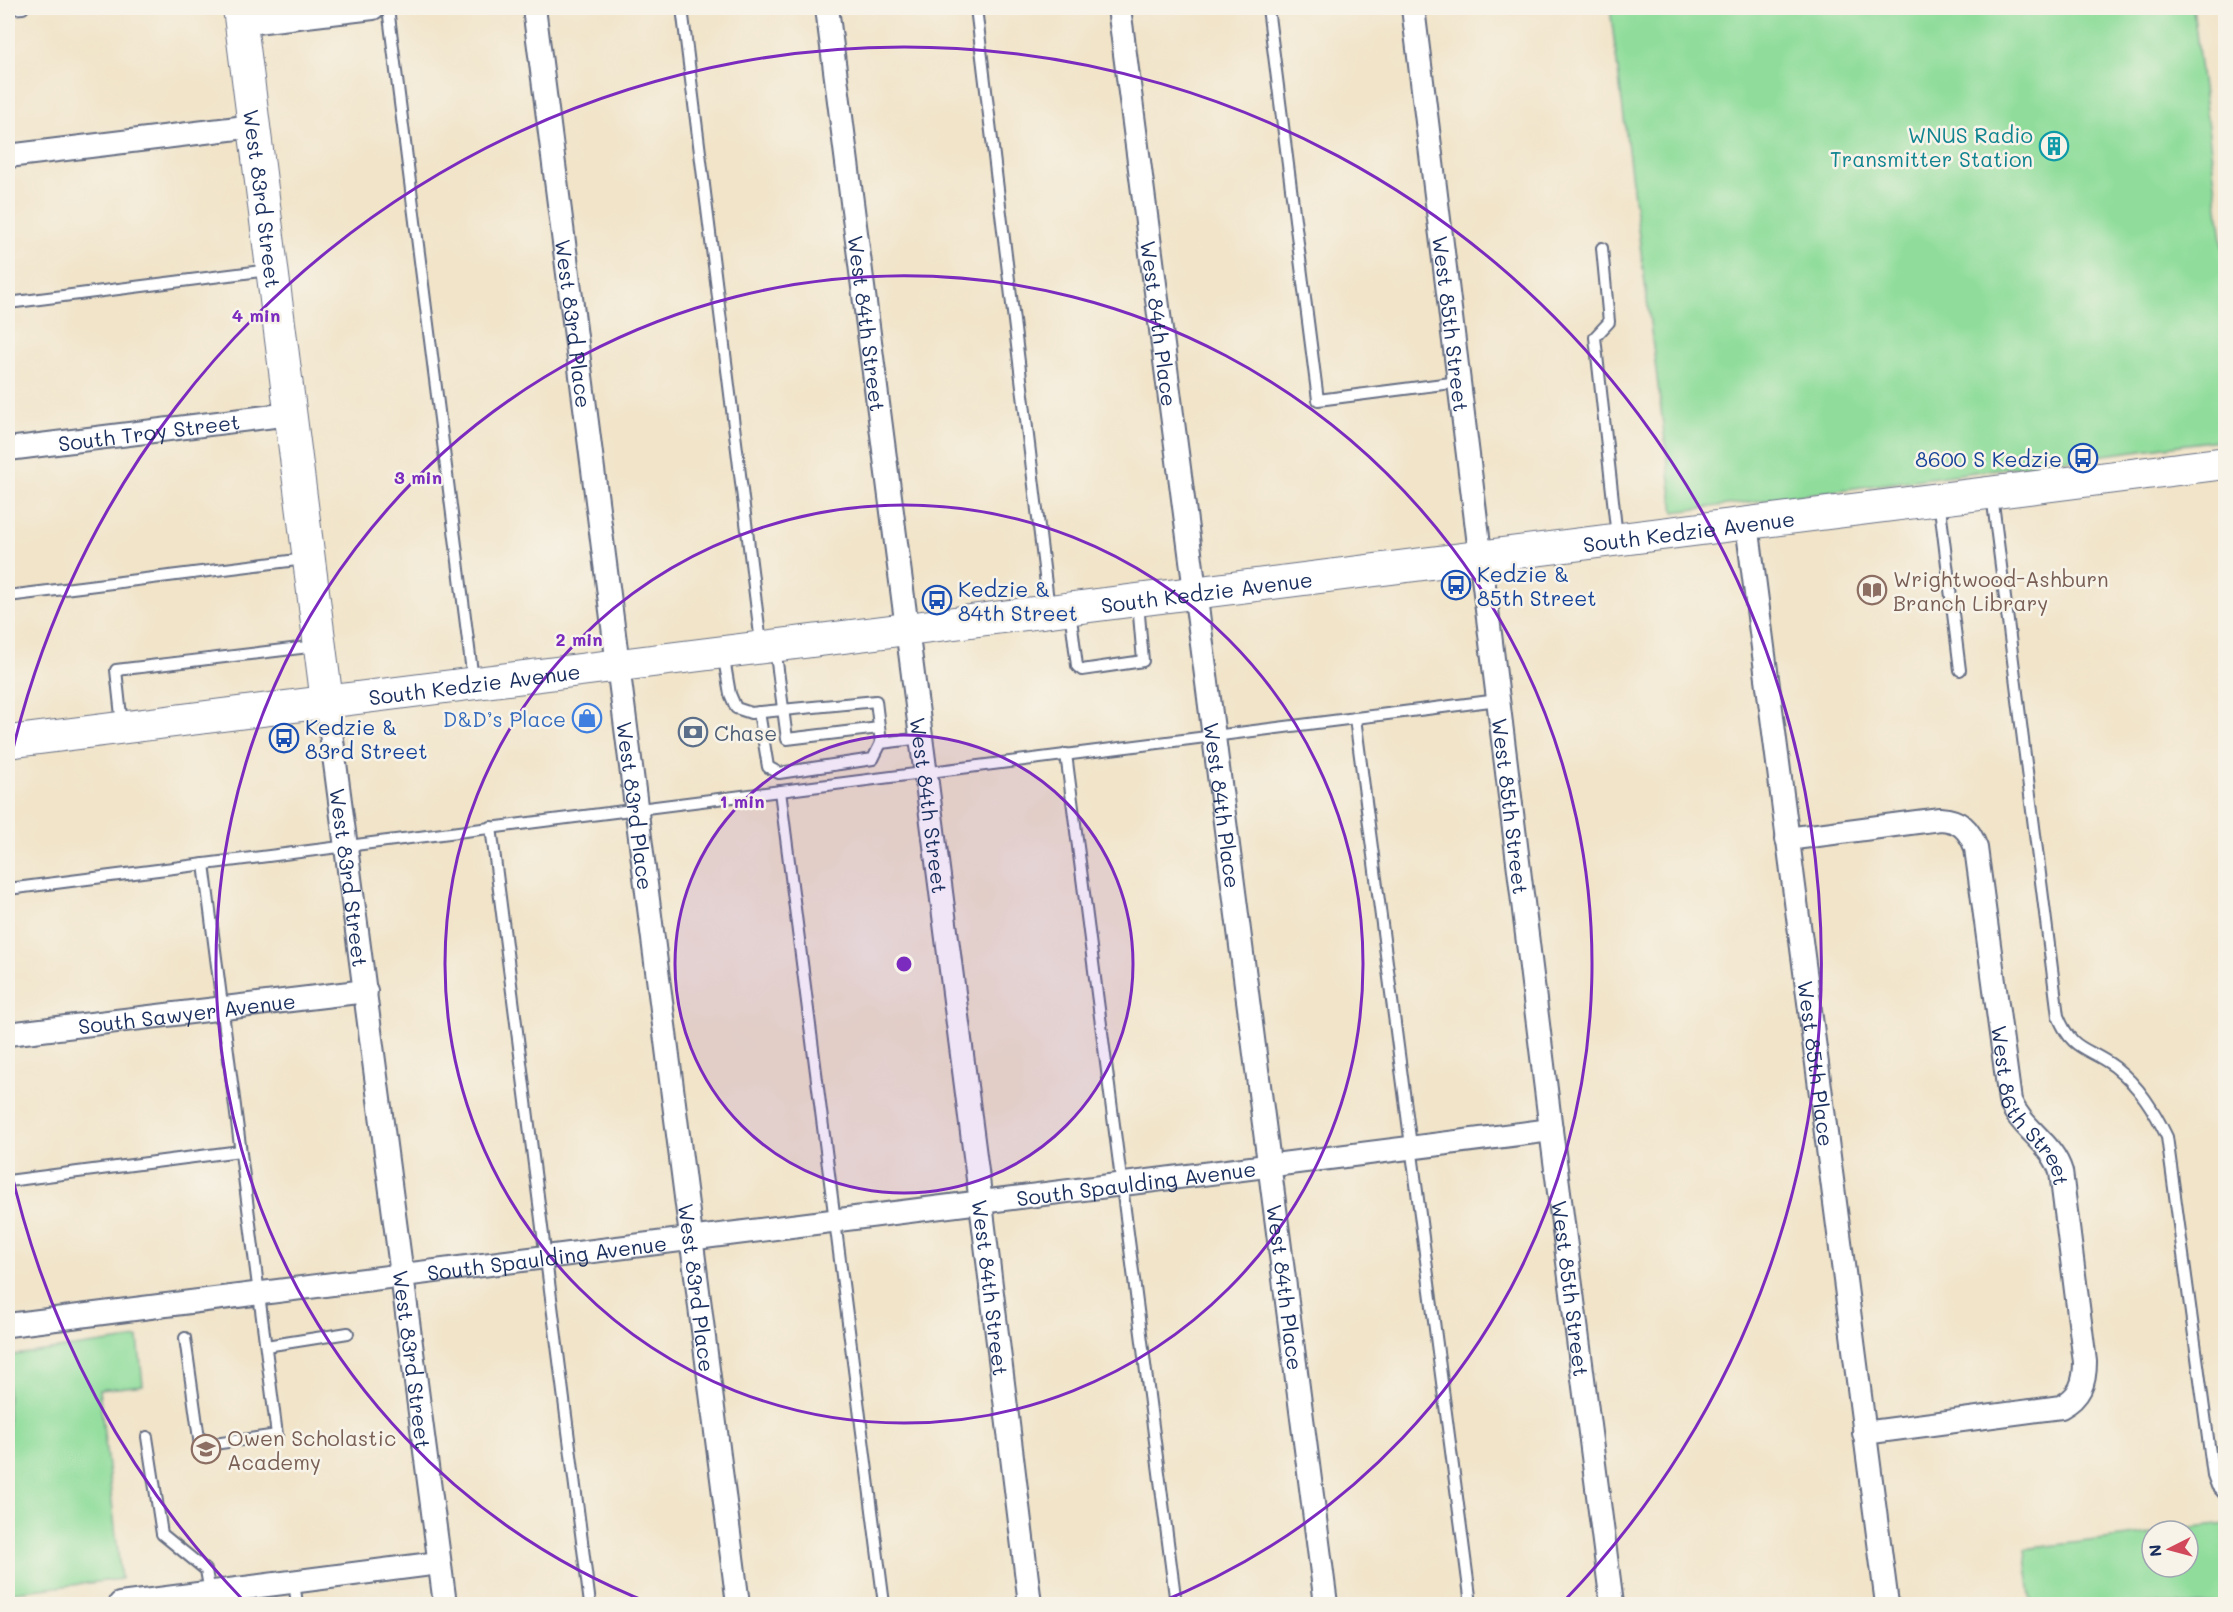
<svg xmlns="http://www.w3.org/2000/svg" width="2233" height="1612" font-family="Mali,sans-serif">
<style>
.green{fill:#90dd9b;stroke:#56867c;stroke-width:1.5}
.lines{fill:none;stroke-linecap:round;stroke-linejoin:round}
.lane-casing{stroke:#666e83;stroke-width:14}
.street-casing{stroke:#666e83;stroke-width:26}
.secondary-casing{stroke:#666e83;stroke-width:34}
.lane{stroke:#fff;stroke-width:10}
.street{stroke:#fff;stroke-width:22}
.secondary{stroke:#fff;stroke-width:32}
.ring{fill:none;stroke:#7b2cbf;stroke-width:3}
.labels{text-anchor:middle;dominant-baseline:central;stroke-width:5;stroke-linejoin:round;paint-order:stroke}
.culture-label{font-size:21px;fill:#0d838f;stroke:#f7f3e8;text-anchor:end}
.street-label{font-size:21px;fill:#1b2f5e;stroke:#f7f3e8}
.transit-label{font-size:21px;fill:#164399;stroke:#f7f3e8;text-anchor:start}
.education-label{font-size:21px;fill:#785e54;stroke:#f7f3e8;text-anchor:start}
.shop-label{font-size:21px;fill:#366cbe;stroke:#f7f3e8;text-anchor:end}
.service-label{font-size:21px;fill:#4e5e75;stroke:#f7f3e8;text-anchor:start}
.centre{fill:#7b2cbf;stroke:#f7f3e8;stroke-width:3}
.ring-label{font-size:18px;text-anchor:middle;font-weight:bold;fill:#7b2cbf;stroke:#f7f3e8;stroke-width:5;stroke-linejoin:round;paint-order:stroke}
</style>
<rect width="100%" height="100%" fill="#f7f3e8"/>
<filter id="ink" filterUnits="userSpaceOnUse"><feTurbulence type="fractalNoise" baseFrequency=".0167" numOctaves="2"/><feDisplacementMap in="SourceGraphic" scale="12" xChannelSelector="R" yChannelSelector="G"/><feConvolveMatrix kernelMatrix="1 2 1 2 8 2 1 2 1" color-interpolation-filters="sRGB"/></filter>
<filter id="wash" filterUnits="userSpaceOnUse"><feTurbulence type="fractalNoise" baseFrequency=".008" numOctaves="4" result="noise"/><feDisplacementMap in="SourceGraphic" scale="24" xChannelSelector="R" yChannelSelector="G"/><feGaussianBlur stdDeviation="1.35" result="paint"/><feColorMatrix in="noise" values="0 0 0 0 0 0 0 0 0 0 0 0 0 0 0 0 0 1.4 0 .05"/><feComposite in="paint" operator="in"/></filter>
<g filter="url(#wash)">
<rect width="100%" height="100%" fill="#f1e4c9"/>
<g class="green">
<path d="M 1610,8 L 2193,8 L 2225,263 L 2225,439 L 1674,512 Z"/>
<path d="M 138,1338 L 143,1385 L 99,1390 L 121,1579 L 8,1593 L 8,1356 Z"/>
<path d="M 2225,1524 L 2225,1604 L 2032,1604 L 2025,1549 L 2152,1533 L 2152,1567 L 2188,1567 L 2188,1531 L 2169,1531 Z"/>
</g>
</g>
<g filter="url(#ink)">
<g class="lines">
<g class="lane-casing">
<g id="lane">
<path d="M 388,8 L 473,680"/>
<path d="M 682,8 L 761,643"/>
<path d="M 976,8 L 1049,609"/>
<path d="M 1268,8 L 1318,400 L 1459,382"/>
<path d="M 8,9 L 23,8"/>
<path d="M 1602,248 L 1609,322 L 1595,337 L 1617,537"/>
<path d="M 8,303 L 269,270"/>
<path d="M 1992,495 L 2058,1016 C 2073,1053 2087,1046 2115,1067 C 2139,1086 2154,1110 2167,1137 L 2213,1475 L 2217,1486 L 2226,1496"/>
<path d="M 1939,500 L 1960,670"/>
<path d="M 8,596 L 305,559"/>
<path d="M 1070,610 L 1077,666 L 1082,670 L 1143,661 L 1138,603"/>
<path d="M 775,647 L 787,739 L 879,728"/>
<path d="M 723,653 L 730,694 L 736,708 L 751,713 L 876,701 L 881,743 L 922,738"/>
<path d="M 759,712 L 768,767 L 779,773 L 873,759 L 881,743"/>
<path d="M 1355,718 L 1471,1604"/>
<path d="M 122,725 L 116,670 L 317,646"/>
<path d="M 1066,754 L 1176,1604"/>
<path d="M 780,791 L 884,1604"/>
<path d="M 491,827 L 590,1604"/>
<path d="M 8,889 L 1498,700"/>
<path d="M 8,1181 L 240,1151"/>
<path d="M 185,1338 L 200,1446 L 277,1435 L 204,864"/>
<path d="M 266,1346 L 348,1333"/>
<path d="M 147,1437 L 162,1534 L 206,1570 L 210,1593"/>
<path d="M 294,1582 L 297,1604"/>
</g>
</g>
<g class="street-casing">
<g id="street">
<path id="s1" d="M 534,8 L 738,1604"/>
<path id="s2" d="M 827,8 L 978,1179 L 1030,1604"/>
<path id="s3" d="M 1119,8 C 1187,540 1260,1072 1326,1604"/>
<path id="s4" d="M 1413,8 L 1551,1130 L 1612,1604"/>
<path d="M 241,24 L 373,8"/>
<path d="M 8,156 L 254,126"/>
<path id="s5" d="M 8,449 L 290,414"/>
<path id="s6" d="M 1747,524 L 1887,1604"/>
<path id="s7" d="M 327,702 L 445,1604"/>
<path id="s8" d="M 1787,839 L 1940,819 C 1960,820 1969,829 1976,848 L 2010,1101 C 2022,1130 2052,1142 2061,1172 L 2085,1362 C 2085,1383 2080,1397 2061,1407 L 1864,1433"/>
<path id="s9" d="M 8,1034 L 366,991"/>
<path id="s10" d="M 8,1325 L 1551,1130"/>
<path d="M 120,1604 L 439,1563"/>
</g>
</g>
<g class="secondary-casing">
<g id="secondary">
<path id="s11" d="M 239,8 L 327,702"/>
<path id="s12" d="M 8,742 L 2226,463"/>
</g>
</g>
<use href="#lane" class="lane"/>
<use href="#street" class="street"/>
<use href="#secondary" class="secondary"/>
</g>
</g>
<circle cx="904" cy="964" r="229" fill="#7b2cbf" fill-opacity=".12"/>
<g class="ring">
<circle cx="904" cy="964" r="229"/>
<circle cx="904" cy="964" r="459"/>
<path d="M652 1604A688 688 0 1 1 1156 1604"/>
<path d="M244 1601A917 917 0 0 1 9 1162M9 766A917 917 0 1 1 1564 1601"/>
</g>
<defs>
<g id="building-ring" transform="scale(1.5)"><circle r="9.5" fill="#f7f3e8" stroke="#0f9aa8" stroke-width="1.5"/><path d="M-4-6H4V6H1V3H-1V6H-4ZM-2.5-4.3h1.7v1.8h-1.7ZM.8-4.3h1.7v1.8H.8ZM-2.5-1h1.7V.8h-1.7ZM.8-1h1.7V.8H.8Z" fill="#0f9aa8"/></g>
<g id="bus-ring" transform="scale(1.5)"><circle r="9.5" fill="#f7f3e8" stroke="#1a4fb4" stroke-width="1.5"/><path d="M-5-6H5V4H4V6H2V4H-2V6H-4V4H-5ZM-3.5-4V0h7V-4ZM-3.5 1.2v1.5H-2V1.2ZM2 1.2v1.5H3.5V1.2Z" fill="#1a4fb4"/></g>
<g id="library-ring" transform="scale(1.5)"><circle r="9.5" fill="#f7f3e8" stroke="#8d6e63" stroke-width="1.5"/><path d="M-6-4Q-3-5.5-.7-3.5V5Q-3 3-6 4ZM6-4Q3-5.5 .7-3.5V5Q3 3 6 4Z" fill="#8d6e63"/></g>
<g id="shop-ring" transform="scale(1.5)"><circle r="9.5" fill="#f7f3e8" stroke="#3f7fe0" stroke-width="1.5"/><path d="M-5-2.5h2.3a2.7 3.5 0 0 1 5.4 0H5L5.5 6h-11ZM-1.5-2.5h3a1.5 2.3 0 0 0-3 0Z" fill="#3f7fe0"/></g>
<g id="bank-ring" transform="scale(1.5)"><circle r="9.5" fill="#f7f3e8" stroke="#5c6f8a" stroke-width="1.5"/><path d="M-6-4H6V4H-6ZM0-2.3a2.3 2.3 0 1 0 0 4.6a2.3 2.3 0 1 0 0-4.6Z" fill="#5c6f8a"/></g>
<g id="school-ring" transform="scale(1.5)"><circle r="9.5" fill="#f7f3e8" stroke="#8d6e63" stroke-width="1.5"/><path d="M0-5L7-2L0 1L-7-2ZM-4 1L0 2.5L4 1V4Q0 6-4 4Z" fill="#8d6e63"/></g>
</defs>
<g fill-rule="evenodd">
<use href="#building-ring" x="2054" y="146"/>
<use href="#bus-ring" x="2083" y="458"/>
<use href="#bus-ring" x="1456" y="585"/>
<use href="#library-ring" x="1872" y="590"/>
<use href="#bus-ring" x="937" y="600"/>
<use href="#shop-ring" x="587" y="718"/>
<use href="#bank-ring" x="693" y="732"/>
<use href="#bus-ring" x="284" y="738"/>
<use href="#school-ring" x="206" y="1449"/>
</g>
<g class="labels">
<g class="culture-label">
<text x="2033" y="134">WNUS Radio<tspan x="2033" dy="24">Transmitter Station</tspan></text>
</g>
<g class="street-label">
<text stroke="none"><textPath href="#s11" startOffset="192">West 83rd Street</textPath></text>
<text stroke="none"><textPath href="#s1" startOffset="318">West 83rd Place</textPath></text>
<text stroke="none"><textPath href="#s2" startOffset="318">West 84th Street</textPath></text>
<text stroke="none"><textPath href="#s3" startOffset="318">West 84th Place</textPath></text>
<text stroke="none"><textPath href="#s4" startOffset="318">West 85th Street</textPath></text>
<text stroke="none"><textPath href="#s5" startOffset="142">South Troy Street</textPath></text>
<text stroke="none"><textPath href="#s12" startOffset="1694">South Kedzie Avenue</textPath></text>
<text stroke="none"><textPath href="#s12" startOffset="1208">South Kedzie Avenue</textPath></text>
<text stroke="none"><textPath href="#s12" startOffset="470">South Kedzie Avenue</textPath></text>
<text stroke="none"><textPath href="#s1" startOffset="804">West 83rd Place</textPath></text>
<text stroke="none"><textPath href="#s2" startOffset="804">West 84th Street</textPath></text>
<text stroke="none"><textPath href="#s3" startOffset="804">West 84th Place</textPath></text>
<text stroke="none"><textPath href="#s4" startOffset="804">West 85th Street</textPath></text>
<text stroke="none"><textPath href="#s7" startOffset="177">West 83rd Street</textPath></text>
<text stroke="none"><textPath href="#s9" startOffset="180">South Sawyer Avenue</textPath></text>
<text stroke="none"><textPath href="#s6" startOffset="544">West 85th Place</textPath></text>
<text stroke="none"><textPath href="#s8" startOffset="472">West 86th Street</textPath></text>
<text stroke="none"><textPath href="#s10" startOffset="1137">South Spaulding Avenue</textPath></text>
<text stroke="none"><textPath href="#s10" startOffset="543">South Spaulding Avenue</textPath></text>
<text stroke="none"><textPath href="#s1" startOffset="1290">West 83rd Place</textPath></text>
<text stroke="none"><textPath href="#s2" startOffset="1290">West 84th Street</textPath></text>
<text stroke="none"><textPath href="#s3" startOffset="1290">West 84th Place</textPath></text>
<text stroke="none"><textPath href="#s4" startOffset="1290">West 85th Street</textPath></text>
<text stroke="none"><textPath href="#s7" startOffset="663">West 83rd Street</textPath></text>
</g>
<g class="transit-label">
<text x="2062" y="458" text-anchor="end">8600 S Kedzie</text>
<text x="1477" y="573">Kedzie &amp;<tspan x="1477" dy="24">85th Street</tspan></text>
<text x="958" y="588">Kedzie &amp;<tspan x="958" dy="24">84th Street</tspan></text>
<text x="305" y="726">Kedzie &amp;<tspan x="305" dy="24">83rd Street</tspan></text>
</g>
<g class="education-label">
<text x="1893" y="578">Wrightwood-Ashburn<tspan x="1893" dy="24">Branch Library</tspan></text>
<text x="227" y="1437">Owen Scholastic<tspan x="227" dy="24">Academy</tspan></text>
</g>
<g class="shop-label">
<text x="566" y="718">D&amp;D’s Place</text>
</g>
<g class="service-label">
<text x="714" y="732">Chase</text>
</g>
</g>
<circle cx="904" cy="964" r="9" class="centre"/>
<g class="ring-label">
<text x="256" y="322">4 min</text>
<text x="418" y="484">3 min</text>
<text x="579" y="646">2 min</text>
<text x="742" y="808">1 min</text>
</g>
<rect width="2233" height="1612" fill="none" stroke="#f7f3e8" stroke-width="30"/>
<g transform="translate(2170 1549) rotate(264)"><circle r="28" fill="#f7f3e8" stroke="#9fa5b1" stroke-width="1.5"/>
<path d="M0-4.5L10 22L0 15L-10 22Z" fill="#d1495b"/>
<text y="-9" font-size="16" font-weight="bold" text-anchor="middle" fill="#1b2f5e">N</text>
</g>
</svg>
